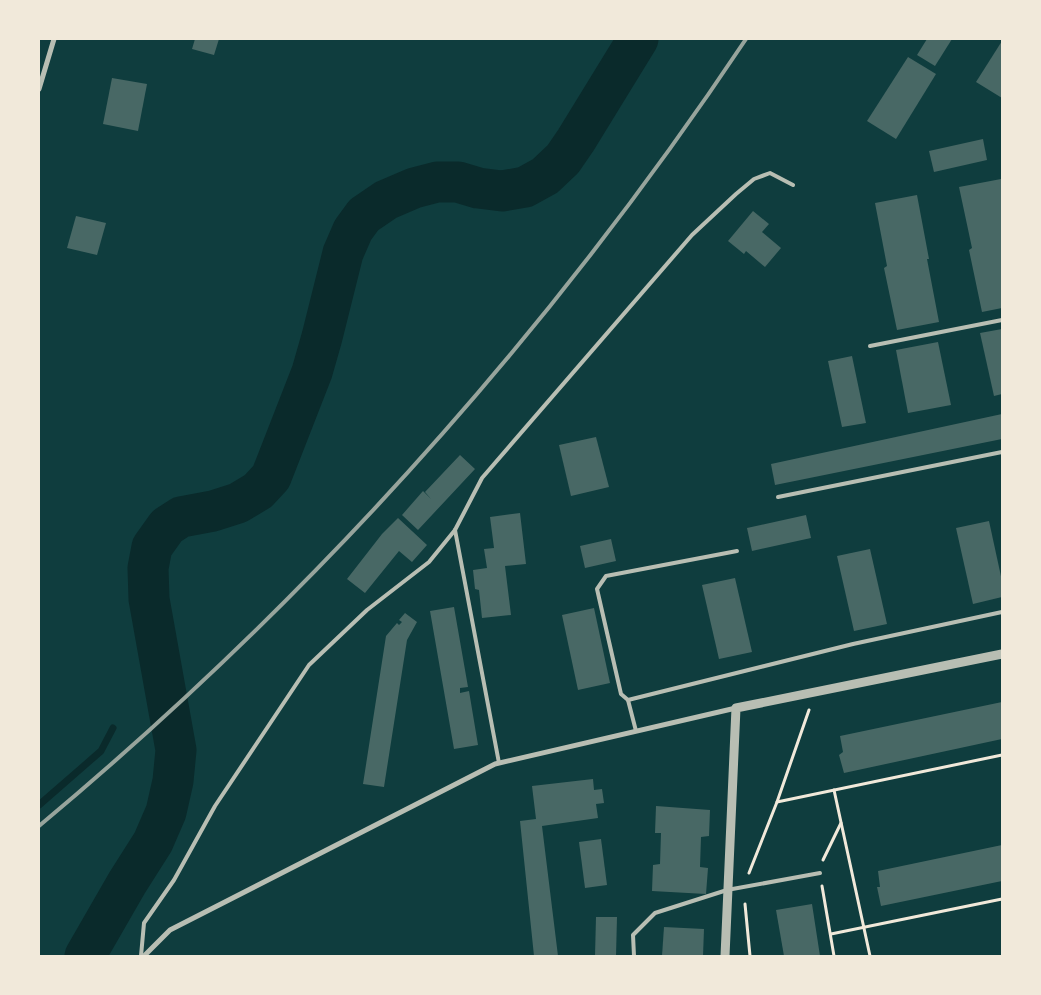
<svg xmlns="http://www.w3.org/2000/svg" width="1041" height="995" font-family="Figtree,sans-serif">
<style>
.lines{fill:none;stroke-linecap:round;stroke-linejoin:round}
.stream{stroke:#0a2a2b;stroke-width:7}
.river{stroke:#0a2a2b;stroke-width:41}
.building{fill:#486865}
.path{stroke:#f1e9da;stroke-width:3}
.service{stroke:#b8beb3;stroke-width:4}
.minor{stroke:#b8beb3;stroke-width:5}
.tertiary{stroke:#b8beb3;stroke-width:9}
.rail{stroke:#97a49c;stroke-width:4}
</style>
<rect width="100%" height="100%" fill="#0f3d3e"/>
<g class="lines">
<g class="stream">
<path d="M 595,109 L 605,116"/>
<path d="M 146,652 L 158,645"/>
<path d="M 39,805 L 101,751 L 113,728"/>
</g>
<path class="river" d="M 85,956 L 127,883 L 153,842 L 166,812 L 173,781 L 176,750 L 149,599 L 148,568 L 152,547 L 167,526 L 181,517 L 213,511 L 238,503 L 258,491 L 271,477 L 312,372 L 322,337 L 343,253 L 353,230 L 364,215 L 386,200 L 414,188 L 437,182 L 458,182 L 478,188 L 502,191 L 525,187 L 545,176 L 563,159 L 576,140 L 638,39"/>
</g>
<g class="building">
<path d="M 195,39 L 219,39 L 214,55 L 192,49 Z"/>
<path d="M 927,39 L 952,39 L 935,66 L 917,55 Z"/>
<path d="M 1002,41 L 1002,98 L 976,82 Z"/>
<path d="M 908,57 L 936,74 L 896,139 L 867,121 Z"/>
<path d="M 112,78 L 147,84 L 138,131 L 103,124 Z"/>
<path d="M 983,139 L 987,160 L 934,172 L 929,151 Z"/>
<path d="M 1001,179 L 1002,185 L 1002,308 L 982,312 L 969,250 L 972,248 L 959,187 Z"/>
<path d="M 917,195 L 929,259 L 927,259 L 939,322 L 897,330 L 884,268 L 887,266 L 875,203 Z"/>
<path d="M 753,211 L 769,224 L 762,232 L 781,248 L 765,267 L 746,251 L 744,254 L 728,241 Z"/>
<path d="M 76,216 L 106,223 L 97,255 L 67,248 Z"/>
<path d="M 1002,329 L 1002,394 L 994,396 L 980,333 Z"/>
<path d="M 938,342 L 951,405 L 908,413 L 896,350 Z"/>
<path d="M 852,356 L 866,423 L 842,427 L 828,361 Z"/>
<path d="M 1002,414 L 1002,439 L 775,485 L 771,464 Z"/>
<path d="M 596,437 L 609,487 L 571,496 L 559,445 Z"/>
<path d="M 460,455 L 475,469 L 418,530 L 402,515 L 423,491 L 431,499 L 425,492 Z"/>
<path d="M 520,513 L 526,564 L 505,566 L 511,615 L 482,618 L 479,590 L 475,589 L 473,570 L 487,568 L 484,549 L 494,548 L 490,517 Z"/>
<path d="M 806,515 L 811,538 L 752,551 L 747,528 Z"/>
<path d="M 398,518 L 427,545 L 412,562 L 399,551 L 365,593 L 347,579 L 382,534 Z"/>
<path d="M 989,521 L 1002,581 L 1002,597 L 973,604 L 956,528 Z"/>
<path d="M 611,539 L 616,561 L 585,568 L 580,546 Z"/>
<path d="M 870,549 L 887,624 L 854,631 L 837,556 Z"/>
<path d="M 735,578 L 752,652 L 719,659 L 702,585 Z"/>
<path d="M 454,607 L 468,687 L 460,688 L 460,693 L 469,691 L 478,745 L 454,749 L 430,611 Z"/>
<path d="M 594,608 L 610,683 L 578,690 L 562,615 Z"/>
<path d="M 405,613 L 417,622 L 407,640 L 384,787 L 363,784 L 386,636 L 397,623 L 399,625 L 402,622 L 399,620 Z"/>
<path d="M 1002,702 L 1002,739 L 844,773 L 839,755 L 843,752 L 840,736 Z"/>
<path d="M 593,779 L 594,790 L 602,789 L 604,803 L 596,804 L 598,818 L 542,826 L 558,956 L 534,956 L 520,821 L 536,819 L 532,786 Z"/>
<path d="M 656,806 L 710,810 L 709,836 L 701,837 L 700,867 L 708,868 L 706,894 L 652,891 L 653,865 L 660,864 L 661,833 L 655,833 Z"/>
<path d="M 601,839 L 607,885 L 585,888 L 579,842 Z"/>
<path d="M 1002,845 L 1002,881 L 881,906 L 877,887 L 880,887 L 878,871 Z"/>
<path d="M 812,904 L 820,956 L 784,956 L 776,910 Z"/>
<path d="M 596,917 L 617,917 L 616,956 L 595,956 Z"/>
<path d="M 664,927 L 704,929 L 703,956 L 662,956 Z"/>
</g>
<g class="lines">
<g class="path">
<path d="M 834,790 L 870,956"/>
<path d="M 777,802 L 1002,755"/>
<path d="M 823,860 L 841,823"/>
<path d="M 749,873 L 777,802 L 809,710"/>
<path d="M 822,886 L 834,956"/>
<path d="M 745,904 L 750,956"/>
<path d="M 831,934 L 1002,899"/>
</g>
<g class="service">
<path d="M 870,346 L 1002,320"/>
<path d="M 778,497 L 1002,452"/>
<path d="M 455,530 L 499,763"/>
<path d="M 628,700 L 853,644 L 1002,612"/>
<path d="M 636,731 L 628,700 L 621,694 L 597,589 L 606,576 L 737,551"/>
<path d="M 141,956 L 144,923 L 174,880 L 215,806 L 309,665 L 367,610 L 429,562 L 455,530 L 482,478 L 692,235 L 736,194 L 754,179 L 770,173 L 793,185"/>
<path d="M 634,956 L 633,935 L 655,913 L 727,890 L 820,873"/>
</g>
<g class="minor">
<path d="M 39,89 L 54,39"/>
<path d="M 144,956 L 170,930 L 495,764 L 736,708"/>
</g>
<path class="tertiary" d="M 725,956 L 736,708 L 1002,654"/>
<path class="rail" d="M 39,826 C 311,599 549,334 746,39"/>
</g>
<rect width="1041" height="995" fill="none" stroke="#f1e9da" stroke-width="80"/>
</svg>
